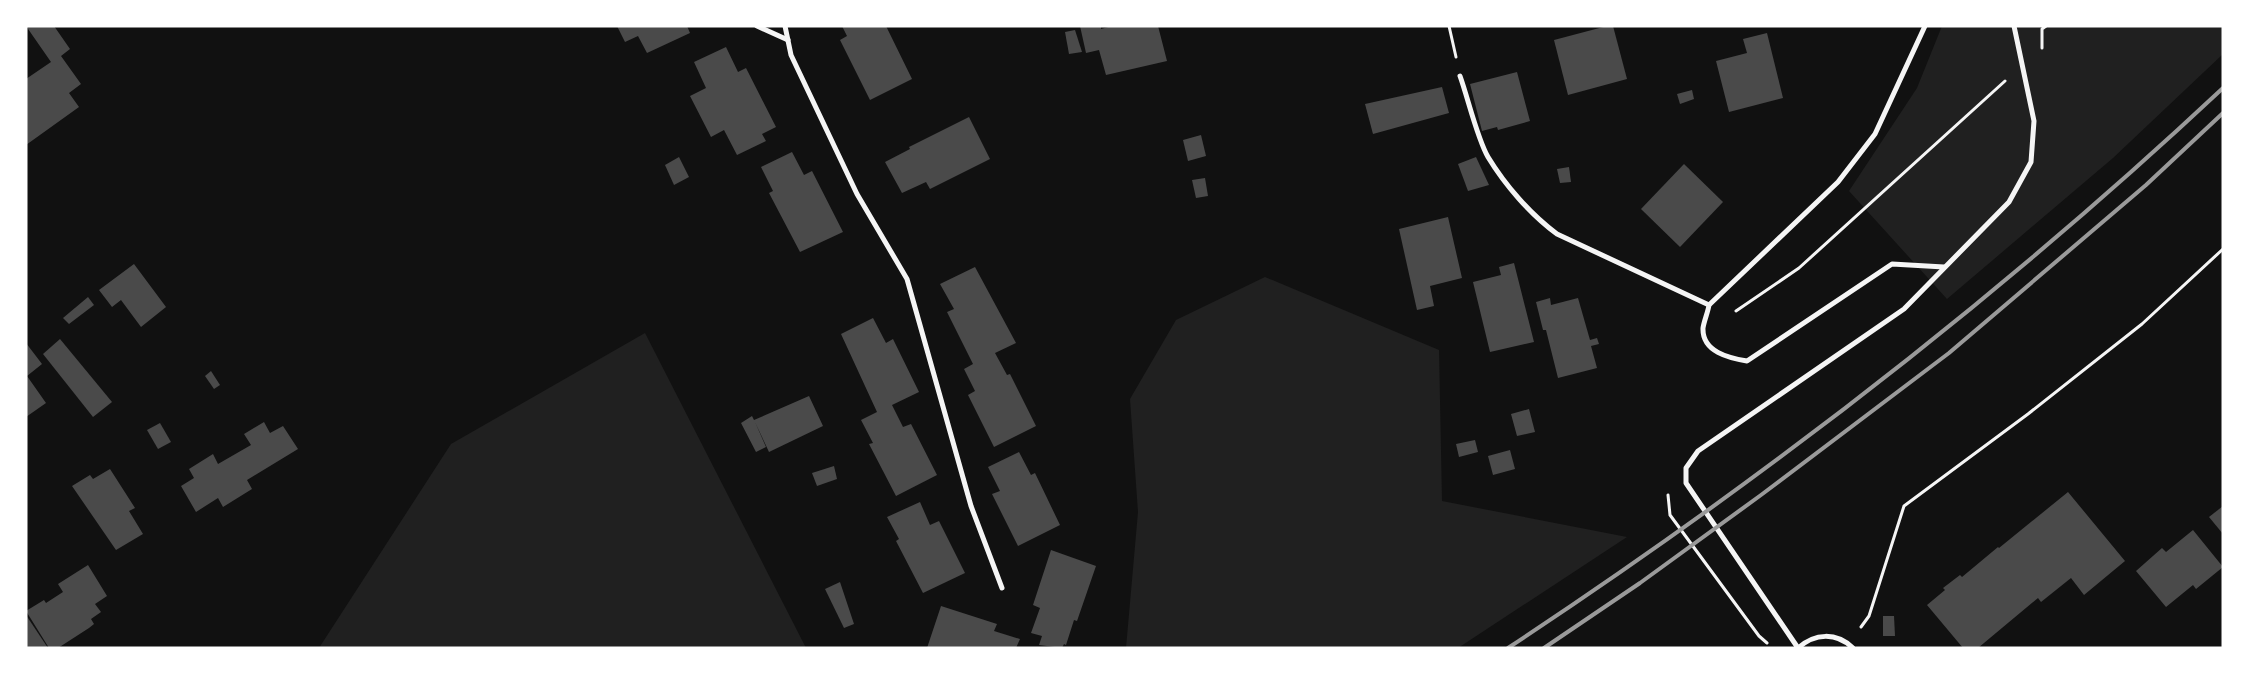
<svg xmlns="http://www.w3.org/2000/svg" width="2249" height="674" font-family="Overpass,sans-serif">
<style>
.green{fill:#202020}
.building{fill:#4a4a4a}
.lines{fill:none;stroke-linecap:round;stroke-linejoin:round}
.path{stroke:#f5f5f5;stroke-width:3}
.minor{stroke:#f5f5f5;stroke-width:5}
.rail{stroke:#9a9a9a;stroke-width:4}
</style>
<rect width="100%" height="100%" fill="#111"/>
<g class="green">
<path d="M 1942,26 L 2223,26 L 2223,54 L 2113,158 L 1947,299 L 1849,191 L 1917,88 Z"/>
<path d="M 1265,277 L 1439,350 L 1442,501 L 1627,537 L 1458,648 L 1126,648 L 1138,512 L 1130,399 L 1176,320 Z"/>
<path d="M 645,333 L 806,648 L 319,648 L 451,444 Z"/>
</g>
<g class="building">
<path d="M 26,26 L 54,26 L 70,49 L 61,56 L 81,84 L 69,93 L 79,107 L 26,145 L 26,79 L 51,62 Z"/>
<path d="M 617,26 L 687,26 L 690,33 L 647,53 L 638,36 L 625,42 Z"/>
<path d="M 842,26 L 886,26 L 912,79 L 870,100 L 840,40 L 847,36 Z"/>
<path d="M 1080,26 L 1101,26 L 1101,29 L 1112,26 L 1158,26 L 1167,61 L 1106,75 L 1099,50 L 1086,53 Z"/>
<path d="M 1607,26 L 1613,26 L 1627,79 L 1568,95 L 1554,40 Z"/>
<path d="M 1075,30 L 1082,52 L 1069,54 L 1065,32 Z"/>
<path d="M 1767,33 L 1783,98 L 1729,112 L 1716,61 L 1747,53 L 1743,39 Z"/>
<path d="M 726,47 L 738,72 L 746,68 L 776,127 L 762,134 L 766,141 L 737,155 L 724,130 L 711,137 L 690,96 L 706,88 L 694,62 Z"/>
<path d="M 1517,72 L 1530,121 L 1498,130 L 1497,127 L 1482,131 L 1470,84 Z"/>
<path d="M 1442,87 L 1449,113 L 1373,134 L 1365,104 Z"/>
<path d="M 1692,90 L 1694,99 L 1680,104 L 1677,94 Z"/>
<path d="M 969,117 L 990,159 L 930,189 L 926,182 L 902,193 L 885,162 L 910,149 L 909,147 Z"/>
<path d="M 1201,135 L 1206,156 L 1188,161 L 1183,140 Z"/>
<path d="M 792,152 L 804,175 L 812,171 L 843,232 L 800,252 L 769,193 L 773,191 L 761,167 Z"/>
<path d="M 679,157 L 689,177 L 674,185 L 665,165 Z"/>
<path d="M 1476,157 L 1489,185 L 1468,191 L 1458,164 Z"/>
<path d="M 1684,164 L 1723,202 L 1680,247 L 1641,209 Z"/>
<path d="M 1569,167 L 1571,182 L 1560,183 L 1557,169 Z"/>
<path d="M 1205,178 L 1208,196 L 1196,198 L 1192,180 Z"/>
<path d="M 1448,217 L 1462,278 L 1430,286 L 1434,306 L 1417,310 L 1399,229 Z"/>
<path d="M 1514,263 L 1534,342 L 1490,352 L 1473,282 L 1501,275 L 1499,267 Z"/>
<path d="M 134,264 L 166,307 L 141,327 L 121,300 L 112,307 L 99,290 Z"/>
<path d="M 975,267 L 1016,343 L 995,353 L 1007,375 L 1010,374 L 1036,426 L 994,447 L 968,395 L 975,391 L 964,369 L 973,364 L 947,312 L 954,309 L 940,284 Z"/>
<path d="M 88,297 L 94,305 L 69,324 L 63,318 Z"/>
<path d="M 1550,298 L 1551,305 L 1578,298 L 1590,340 L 1597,338 L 1599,344 L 1591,346 L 1597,368 L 1558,378 L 1546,330 L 1543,330 L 1536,302 Z"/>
<path d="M 873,318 L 886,343 L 893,339 L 919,392 L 892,405 L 903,427 L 911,424 L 937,475 L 896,496 L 869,444 L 873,443 L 861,420 L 877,412 L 841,334 Z"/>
<path d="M 60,339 L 112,402 L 93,417 L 43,354 Z"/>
<path d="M 26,343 L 42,364 L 27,376 L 46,403 L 26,417 Z"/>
<path d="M 211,371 L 220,385 L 214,389 L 205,376 Z"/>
<path d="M 809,396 L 823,426 L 769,452 L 755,422 L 766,447 L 756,452 L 741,423 L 752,416 L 754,420 Z"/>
<path d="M 1529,409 L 1535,432 L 1517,436 L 1511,414 Z"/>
<path d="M 264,422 L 270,433 L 283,426 L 298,449 L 247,480 L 252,489 L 223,507 L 218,498 L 196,512 L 181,486 L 194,478 L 189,469 L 213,454 L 218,464 L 251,445 L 244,434 Z"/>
<path d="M 160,423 L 171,442 L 158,449 L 147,430 Z"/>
<path d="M 1475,440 L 1478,452 L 1459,457 L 1456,444 Z"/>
<path d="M 1510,450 L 1515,469 L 1493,475 L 1488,456 Z"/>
<path d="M 1019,452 L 1031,475 L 1035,473 L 1060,525 L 1018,546 L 992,494 L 1000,491 L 988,467 Z"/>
<path d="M 834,466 L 837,479 L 817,486 L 812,473 Z"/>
<path d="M 110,469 L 135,508 L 129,511 L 143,534 L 116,550 L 72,486 L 90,475 L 93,479 Z"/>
<path d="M 2068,492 L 2125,561 L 2084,595 L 2071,578 L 2041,602 L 2038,598 L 1978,648 L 1963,648 L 1927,605 L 1945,590 L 1943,588 L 1960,575 L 1962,577 L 1998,547 L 1999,548 Z"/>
<path d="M 920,502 L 930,525 L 939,521 L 965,573 L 923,593 L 896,541 L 899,539 L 887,517 Z"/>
<path d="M 2223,506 L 2223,534 L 2209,517 Z"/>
<path d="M 2193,530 L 2223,567 L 2196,589 L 2193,585 L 2166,607 L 2136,571 L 2162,548 L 2166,552 Z"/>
<path d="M 1051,550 L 1096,566 L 1077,621 L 1074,620 L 1066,645 L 1064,644 L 1062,648 L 1039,645 L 1042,636 L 1031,633 L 1040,608 L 1033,605 Z"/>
<path d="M 88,565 L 107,596 L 95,604 L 101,612 L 91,619 L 94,624 L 89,628 L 58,648 L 49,648 L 26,611 L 44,600 L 46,603 L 63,592 L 58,584 Z"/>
<path d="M 840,582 L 854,624 L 844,628 L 825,589 Z"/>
<path d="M 941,606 L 997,624 L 994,631 L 1020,639 L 1016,648 L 927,648 Z"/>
<path d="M 26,615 L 48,648 L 26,648 Z"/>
<path d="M 1883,616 L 1894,616 L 1895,636 L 1883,636 Z"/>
</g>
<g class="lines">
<g class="path">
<path d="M 1449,26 L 1456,57"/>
<path d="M 2042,48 L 2042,29 L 2046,26"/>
<path d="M 1736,311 L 1799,268 L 2005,81"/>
<path d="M 1668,495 L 1670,515 L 1759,636 L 1767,643"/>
<path d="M 1861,627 L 1869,616 L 1904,506 L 2028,414 L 2142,324 L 2223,249"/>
</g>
<g class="minor">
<path d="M 757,26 L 788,40"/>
<path d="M 785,26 L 791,55 L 857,194 L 907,279 L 971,506 L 1002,588"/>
<path d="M 1925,26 L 1875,134 L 1838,182 L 1709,305 C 1708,312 1704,321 1703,328 C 1702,352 1729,358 1747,361 L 1892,264 L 1944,267"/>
<path d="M 1460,76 C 1468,98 1477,138 1488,157 C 1505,185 1530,214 1557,234 L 1709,305"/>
<path d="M 1798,648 L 1686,483 L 1686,468 L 1698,451 L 1904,309 L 2009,202 L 2031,162 L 2034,121 L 2014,26"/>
<path d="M 1798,648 C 1815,633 1836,632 1853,648"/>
</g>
<g class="rail">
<path d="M 1508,648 C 1761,481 2001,296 2223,88"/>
<path d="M 1544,648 L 1640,583 L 1761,495 L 1949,353 L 2146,185 L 2223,113"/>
</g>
</g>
<rect width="2249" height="674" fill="none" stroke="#ffffff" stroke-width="55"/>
</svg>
